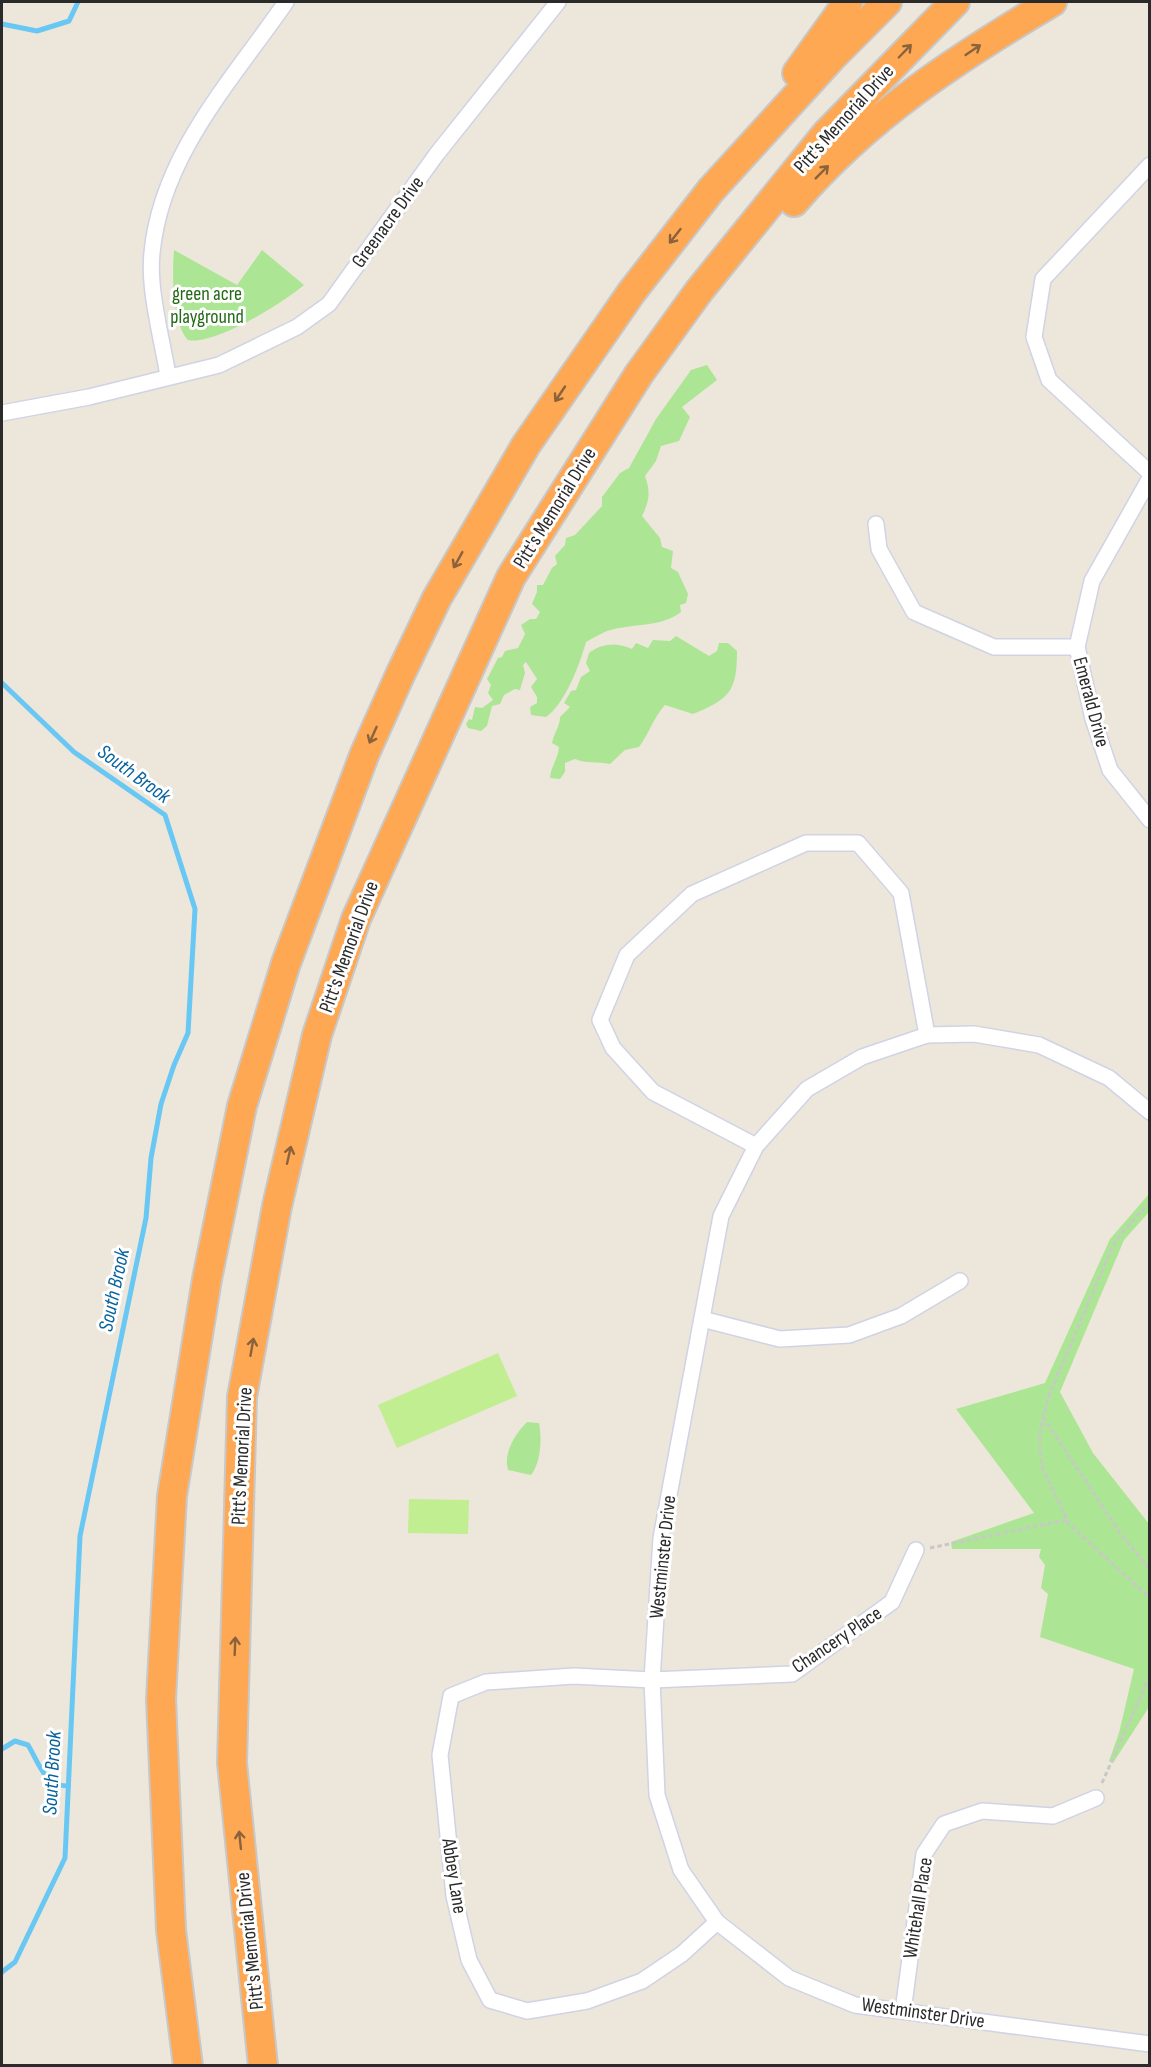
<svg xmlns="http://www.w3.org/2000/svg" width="1151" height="2067" font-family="'Sofia Sans Condensed',sans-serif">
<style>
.green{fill:#ace695}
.pitch{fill:#c0ee90}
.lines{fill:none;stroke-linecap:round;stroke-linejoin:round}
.stream{stroke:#69c7f4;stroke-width:5}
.street-casing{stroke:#d0d3e4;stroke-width:18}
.highway-casing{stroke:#c8c8c8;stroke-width:32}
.path{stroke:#c8c8c8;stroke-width:3;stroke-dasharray:4.5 3;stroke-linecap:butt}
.street{stroke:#fff;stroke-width:15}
.highway{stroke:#ffa854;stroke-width:28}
.oneway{stroke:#8a633d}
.labels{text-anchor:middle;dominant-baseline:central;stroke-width:6;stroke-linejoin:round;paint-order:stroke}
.street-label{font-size:20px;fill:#2a2a2a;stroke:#fff}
.park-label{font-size:20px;fill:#236a17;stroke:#fff}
.water-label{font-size:21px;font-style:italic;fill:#0763a0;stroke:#fff}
</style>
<rect width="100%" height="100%" fill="#ede6db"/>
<g class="green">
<path d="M 174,250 L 237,285 L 262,250 L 304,285 C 283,303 214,346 188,340 C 172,323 172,274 174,250 Z"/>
<path d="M 707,365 L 717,380 L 682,407 L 690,417 L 679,441 L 661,446 L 656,461 L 645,476 C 651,492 649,502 642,516 L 660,538 L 662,547 L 673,551 L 671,568 L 678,572 L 688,594 L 686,603 L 680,605 L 681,612 C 661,628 631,623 607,631 C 600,634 593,638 586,642 C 580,664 565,704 546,717 L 531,715 L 530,707 L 537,703 L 537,697 L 531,687 L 537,679 L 526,662 L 523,665 L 525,673 L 520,690 L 515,689 L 504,695 L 500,704 L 492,706 L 487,726 L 481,731 L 468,728 L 466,724 L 469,719 L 472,720 L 475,707 L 482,708 L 493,700 L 488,693 L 491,685 L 487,679 L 498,658 L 502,657 L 505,651 L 518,648 L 525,634 L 521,625 L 530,619 L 536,619 L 540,612 L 532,604 L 537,592 L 537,585 L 543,585 L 552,568 L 557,564 L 555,556 L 565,545 L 566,538 L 575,535 L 602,506 L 602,497 L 620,473 L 629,468 L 656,419 L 691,370 Z"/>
<path d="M 676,636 L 709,656 L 717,651 L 719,643 L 728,643 L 737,651 C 737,691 730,699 693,714 L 665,705 C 653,718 649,734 639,747 L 625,750 L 610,764 C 597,761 586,764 575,759 L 565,763 L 565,772 L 560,779 L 550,778 C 551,766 558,759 559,747 L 552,743 C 554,733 560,726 560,717 L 570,707 L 564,703 L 571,691 L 576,690 L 581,677 L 590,671 L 586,663 L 589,653 C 602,643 617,642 632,649 L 636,643 L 648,648 L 653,640 L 670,641 Z"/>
<path d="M 1149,1194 L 1149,1212 L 1124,1240 L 1060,1392 L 1093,1453 L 1149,1524 L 1149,1707 L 1113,1763 L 1109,1761 L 1119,1733 L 1134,1669 L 1040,1637 L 1048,1594 L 1041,1588 L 1045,1565 L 1039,1557 L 1041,1549 L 952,1549 L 951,1542 L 1034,1513 L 956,1409 L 1045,1383 L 1110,1239 Z"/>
<path d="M 527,1422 L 539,1423 C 542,1438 541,1462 531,1475 L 508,1470 C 503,1453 515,1434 527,1422 Z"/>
</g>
<g class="pitch">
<path d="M 498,1353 L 517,1396 L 397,1448 L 378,1405 Z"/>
<path d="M 409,1499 L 469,1500 L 468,1534 L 408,1533 Z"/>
</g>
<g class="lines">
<g class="stream">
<path d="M 2,24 L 37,31 L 69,21 L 78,2"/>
<path d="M 2,683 L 74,752 L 165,815 L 195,909 L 188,1033 L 174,1065 L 161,1104 L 151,1158 L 146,1218 L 80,1536 L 65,1858 L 15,1962 L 2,1972"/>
<path d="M 2,1749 L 15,1741 L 28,1745 C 39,1763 44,1786 68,1786"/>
</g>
<g class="street-casing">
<g id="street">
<path d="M 1150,165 L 1043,279 L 1034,337 L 1049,380 L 1150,473"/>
<path d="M 168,376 C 162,338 148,290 152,253 C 161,155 233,79 286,2"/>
<path d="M 2,413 L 89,397 L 219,365 L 297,327 L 329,304 L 436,155 L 558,2"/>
<path d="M 1150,478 L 1092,581 L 1077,647 L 1093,719 L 1110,770 L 1150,820"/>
<path d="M 876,524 L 879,549 L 914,612 L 994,647 L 1077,647"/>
<path d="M 1150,1112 L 1109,1078 L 1039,1045 L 974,1034 L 927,1035 L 862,1057 L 807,1089 L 756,1146 L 721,1216 L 661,1538 L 652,1680 L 657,1795 L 681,1870 L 717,1922 L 789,1978 L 855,2005 L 1150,2044"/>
<path d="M 756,1146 L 653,1092 L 613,1048 L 600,1020 L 627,955 L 692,894 L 806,843 L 858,843 L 901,893 L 927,1035"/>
<path d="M 702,1319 L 780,1339 L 849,1335 L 901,1316 L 960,1281"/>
<path d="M 717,1922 L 682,1954 L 642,1981 L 587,2001 L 527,2011 L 490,2000 L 469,1960 L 454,1896 L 440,1755 L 451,1696 L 486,1682 L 574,1676 L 652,1680 L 792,1674 L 892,1602 L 916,1550"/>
<path d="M 903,2011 L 924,1854 L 944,1824 L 982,1811 L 1053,1816 L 1096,1798"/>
</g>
</g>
<g class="highway-casing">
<g id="highway">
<path d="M 797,73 L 848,2"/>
<path d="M 794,202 C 867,117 956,59 1052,2"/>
<path d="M 188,2066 L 171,1930 L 161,1699 L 172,1496 L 207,1279 L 242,1106 L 286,963 L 365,753 L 400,675 L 437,598 L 526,445 L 631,293 L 711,190 L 833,56 L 887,2"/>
<path d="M 263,2066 L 232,1763 L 242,1397 L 277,1206 L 317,1035 L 356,919 L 511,577 L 639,374 L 699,291 L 826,134 L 955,2"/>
</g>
</g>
<g class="path">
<path d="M 1150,1202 L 1124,1230 L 1112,1247 L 1048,1398 L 1040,1431 L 1040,1454 L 1043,1469 L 1069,1524 L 1150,1598"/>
<path d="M 1043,1417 L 1120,1533 L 1150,1570"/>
<path d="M 930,1548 L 1066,1520"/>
<path d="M 1102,1783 L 1150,1675"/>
</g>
<use href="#street" class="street"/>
<use href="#highway" class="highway"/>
</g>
<defs><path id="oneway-shaft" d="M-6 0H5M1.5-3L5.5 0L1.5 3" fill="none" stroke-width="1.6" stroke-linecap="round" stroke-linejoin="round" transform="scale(1.5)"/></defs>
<g class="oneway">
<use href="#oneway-shaft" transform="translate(973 50) rotate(-34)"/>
<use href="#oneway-shaft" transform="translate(905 51) rotate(-46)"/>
<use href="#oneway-shaft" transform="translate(822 172) rotate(-45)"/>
<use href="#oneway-shaft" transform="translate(675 236) rotate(128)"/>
<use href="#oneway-shaft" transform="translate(560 394) rotate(124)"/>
<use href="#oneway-shaft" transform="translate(458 560) rotate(119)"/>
<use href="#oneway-shaft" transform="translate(373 735) rotate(114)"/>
<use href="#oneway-shaft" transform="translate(289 1155) rotate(-77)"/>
<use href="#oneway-shaft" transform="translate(252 1347) rotate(-80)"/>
<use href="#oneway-shaft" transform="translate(235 1646) rotate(-88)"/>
<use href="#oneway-shaft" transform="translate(240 1840) rotate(-96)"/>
</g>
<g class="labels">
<g class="street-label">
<text transform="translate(844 119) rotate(-48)">Pitt's Memorial Drive</text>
<text transform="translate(388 222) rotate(-54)">Greenacre Drive</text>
<text transform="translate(555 508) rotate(-58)">Pitt's Memorial Drive</text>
<text transform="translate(1091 702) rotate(75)">Emerald Drive</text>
<text transform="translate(349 947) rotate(-70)">Pitt's Memorial Drive</text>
<text transform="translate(242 1456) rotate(-87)">Pitt's Memorial Drive</text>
<text transform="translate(663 1557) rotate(-84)">Westminster Drive</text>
<text transform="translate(837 1640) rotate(-34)">Chancery Place</text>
<text transform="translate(454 1876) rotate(81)">Abbey Lane</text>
<text transform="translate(918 1908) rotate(-81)">Whitehall Place</text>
<text transform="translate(250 1941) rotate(-96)">Pitt's Memorial Drive</text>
<text transform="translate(923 2013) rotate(8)">Westminster Drive</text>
</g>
<g class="park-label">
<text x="207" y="294">green acre<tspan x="207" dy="23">playground</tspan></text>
</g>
<g class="water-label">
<text transform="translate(134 774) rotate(36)">South Brook</text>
<text transform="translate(114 1290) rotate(-78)">South Brook</text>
<text transform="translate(52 1773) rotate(-87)">South Brook</text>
</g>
</g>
<rect width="1151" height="2067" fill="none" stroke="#2a2a2a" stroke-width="6"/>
</svg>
